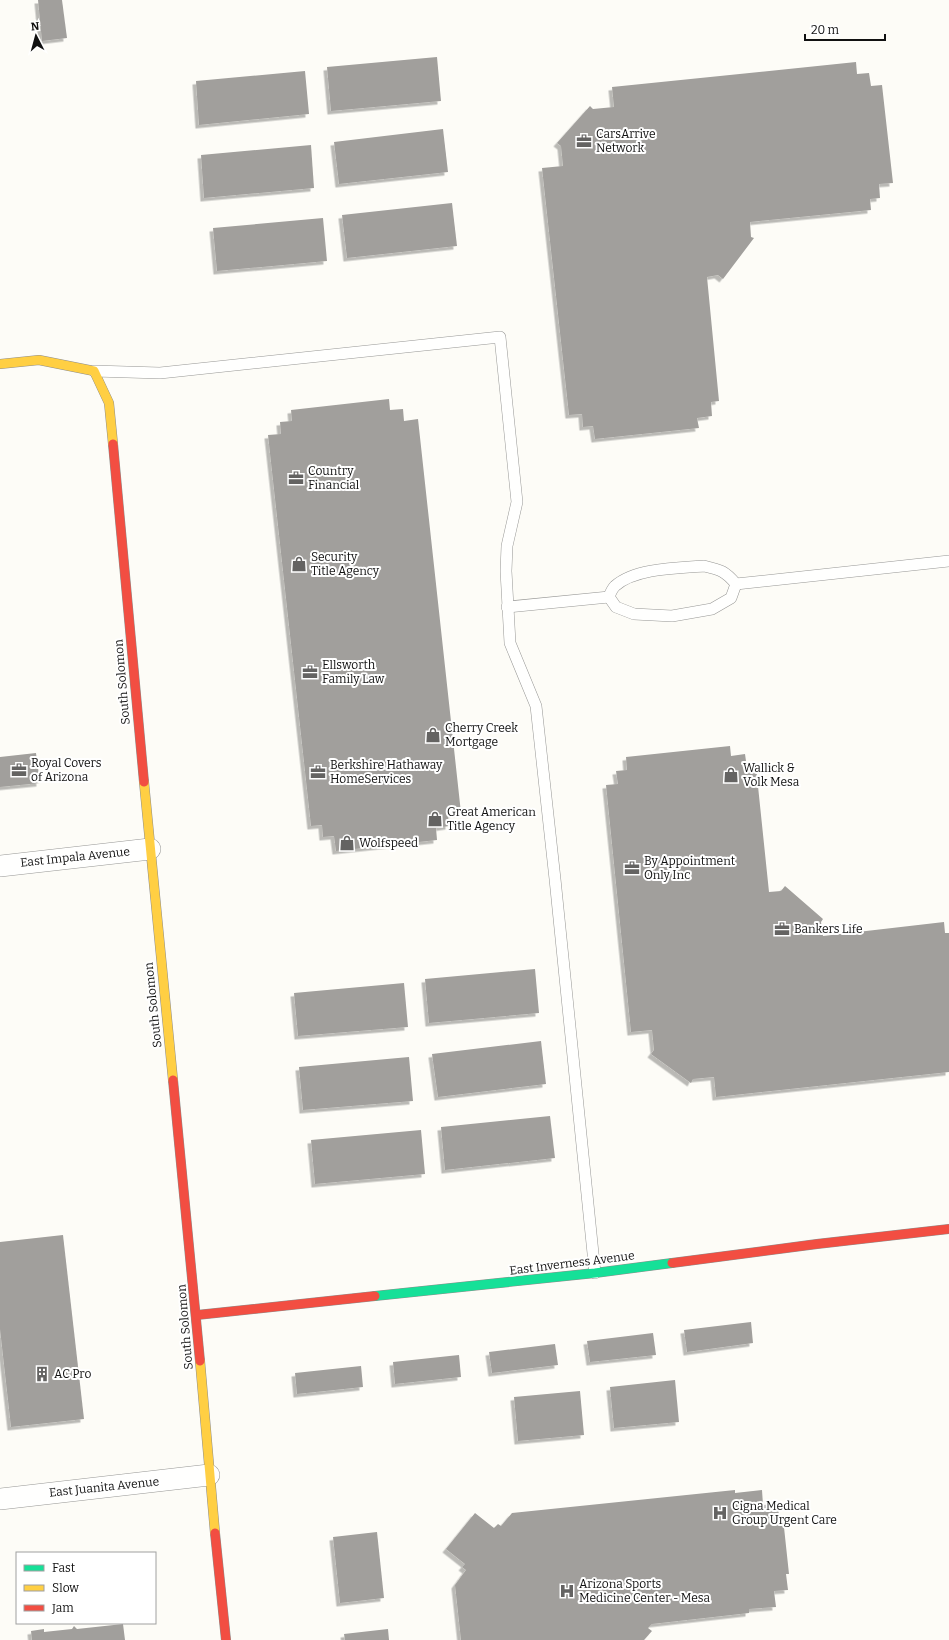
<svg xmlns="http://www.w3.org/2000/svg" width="949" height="1640" font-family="Bitter,serif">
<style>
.building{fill:#a19f9c;filter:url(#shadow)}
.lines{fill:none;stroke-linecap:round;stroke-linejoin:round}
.lane-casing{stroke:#979795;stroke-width:12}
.street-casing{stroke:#979795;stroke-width:22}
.fast-casing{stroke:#8e8d8b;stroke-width:10}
.slow-casing{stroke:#8e8d8b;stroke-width:10}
.jam-casing{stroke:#8e8d8b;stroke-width:10}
.lane{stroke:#fffffe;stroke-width:11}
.street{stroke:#fffffe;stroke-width:21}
.fast{stroke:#16e098;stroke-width:9}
.slow{stroke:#ffcf43;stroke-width:9}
.jam{stroke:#f24e42;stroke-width:9}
.labels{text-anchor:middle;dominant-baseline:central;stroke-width:4;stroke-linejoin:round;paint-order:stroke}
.poi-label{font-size:12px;fill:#111;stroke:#fff;text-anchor:start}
.street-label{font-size:12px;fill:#111;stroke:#fff}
</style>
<defs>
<filter id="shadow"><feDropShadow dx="-3.5" dy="3.5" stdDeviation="0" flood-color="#0004"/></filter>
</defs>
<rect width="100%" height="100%" fill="#fdfcf7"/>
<g class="building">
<path d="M 38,0 L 62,0 L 67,38 L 42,41 Z"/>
<path d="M 437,57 L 441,101 L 331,111 L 327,67 Z"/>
<path d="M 856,62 L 857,74 L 869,73 L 871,86 L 882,85 L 893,183 L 879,184 L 880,198 L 870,199 L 871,210 L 750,222 L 751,237 L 754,238 L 723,279 L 718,275 L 707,277 L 719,401 L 711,402 L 712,416 L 697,418 L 699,428 L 595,439 L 593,426 L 583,427 L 582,414 L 569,415 L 542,168 L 563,166 L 561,146 L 557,143 L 590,106 L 593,109 L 614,107 L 612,87 Z"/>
<path d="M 305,71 L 309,114 L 199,125 L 196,81 Z"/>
<path d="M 443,129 L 448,172 L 339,184 L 334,142 Z"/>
<path d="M 311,145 L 314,188 L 204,198 L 201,155 Z"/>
<path d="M 452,203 L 457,246 L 347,258 L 342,215 Z"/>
<path d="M 323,218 L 327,261 L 217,271 L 213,228 Z"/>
<path d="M 389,399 L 390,410 L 403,409 L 404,421 L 418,419 L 461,813 L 448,815 L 449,826 L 436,828 L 437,840 L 336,851 L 334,836 L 323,837 L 322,825 L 311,826 L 268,435 L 281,434 L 280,422 L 292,421 L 291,410 Z"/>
<path d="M 730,746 L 731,756 L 745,754 L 747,768 L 756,767 L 769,892 L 781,891 L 785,886 L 823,919 L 821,922 L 823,936 L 944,922 L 945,933 L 949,933 L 949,1072 L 716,1097 L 714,1077 L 693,1079 L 691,1083 L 651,1054 L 654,1050 L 652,1030 L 631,1032 L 606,785 L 618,784 L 616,771 L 627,770 L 626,757 Z"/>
<path d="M 36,753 L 40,783 L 0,787 L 0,757 Z"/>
<path d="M 535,969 L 539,1013 L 429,1023 L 425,979 Z"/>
<path d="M 404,983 L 408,1027 L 298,1036 L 294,993 Z"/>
<path d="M 541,1041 L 546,1084 L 438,1097 L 432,1054 Z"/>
<path d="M 409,1057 L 413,1101 L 303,1110 L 299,1067 Z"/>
<path d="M 550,1116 L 555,1158 L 445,1170 L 441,1127 Z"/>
<path d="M 421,1130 L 425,1174 L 315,1184 L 311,1140 Z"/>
<path d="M 63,1235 L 84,1419 L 11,1427 L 0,1329 L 0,1242 Z"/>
<path d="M 751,1322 L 753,1343 L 687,1352 L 684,1330 Z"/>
<path d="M 653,1333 L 656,1355 L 590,1362 L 587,1341 Z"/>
<path d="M 555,1344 L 558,1365 L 492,1373 L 489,1352 Z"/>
<path d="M 459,1355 L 461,1377 L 395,1384 L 393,1362 Z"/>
<path d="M 361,1366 L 363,1387 L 297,1394 L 295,1373 Z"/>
<path d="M 675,1380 L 679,1422 L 614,1428 L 610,1387 Z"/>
<path d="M 580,1391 L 584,1435 L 518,1441 L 514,1397 Z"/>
<path d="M 735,1490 L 735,1493 L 762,1490 L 763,1505 L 778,1504 L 779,1518 L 783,1518 L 789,1574 L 786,1574 L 788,1590 L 774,1591 L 776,1607 L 749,1609 L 749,1613 L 652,1624 L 648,1628 L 652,1631 L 644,1640 L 461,1640 L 455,1585 L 466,1570 L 462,1567 L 465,1564 L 446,1549 L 475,1513 L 494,1528 L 498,1524 L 501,1526 L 512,1513 Z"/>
<path d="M 377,1532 L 384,1598 L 340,1603 L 333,1537 Z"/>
<path d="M 123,1624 L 125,1640 L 32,1640 L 31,1631 L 44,1629 L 44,1632 L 72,1629 L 74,1626 L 77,1629 Z"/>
<path d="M 388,1629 L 389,1640 L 345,1640 L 344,1634 Z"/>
</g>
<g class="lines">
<g class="lane-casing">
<g id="lane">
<path d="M 94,371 L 160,373 L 500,337 L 517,502 L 507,546 L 506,571 L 510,643 L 536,706 L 555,879 L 595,1273"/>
<path d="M 704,566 C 721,570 725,571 736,584 L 731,598 L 712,609 L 672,616 L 634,614 L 616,607 L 609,597 C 610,594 612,589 615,586 C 635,568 678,568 704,566 Z"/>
<path d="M 736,584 L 949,561"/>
<path d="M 507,607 L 609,597"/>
</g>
</g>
<g class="street-casing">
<g id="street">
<path d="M 0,866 L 150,849"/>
<path d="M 0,1499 L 209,1475"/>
</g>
</g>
<g class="fast-casing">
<path id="fast" d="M 375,1296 L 595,1273 L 672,1263"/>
</g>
<g class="slow-casing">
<g id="slow">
<path d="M 0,364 L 39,360 L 94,371 L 109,403 L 113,444"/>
<path d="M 144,782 L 173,1080"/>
<path d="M 200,1361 L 215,1533"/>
</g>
</g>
<g class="jam-casing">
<g id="jam">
<path d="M 113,444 L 144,782"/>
<path d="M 173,1080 L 200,1361"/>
<path d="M 672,1263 L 817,1244 L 949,1229"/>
<path d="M 197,1315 L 375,1296"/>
<path d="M 215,1533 L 226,1640"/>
</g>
</g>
<use href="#lane" class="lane"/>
<use href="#street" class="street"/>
<use href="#fast" class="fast"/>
<use href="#slow" class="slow"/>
<use href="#jam" class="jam"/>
</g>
<defs>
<g id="office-bare" transform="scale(1.2)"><path d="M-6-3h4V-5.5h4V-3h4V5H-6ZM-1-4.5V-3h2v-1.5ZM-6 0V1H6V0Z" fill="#646362" stroke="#fff" stroke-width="2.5" paint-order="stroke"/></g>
<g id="shop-bare" transform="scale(1.2)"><path d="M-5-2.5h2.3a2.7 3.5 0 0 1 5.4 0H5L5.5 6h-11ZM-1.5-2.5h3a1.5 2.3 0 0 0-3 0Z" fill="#646362" stroke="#fff" stroke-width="2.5" paint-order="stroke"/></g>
<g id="building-bare" transform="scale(1.2)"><path d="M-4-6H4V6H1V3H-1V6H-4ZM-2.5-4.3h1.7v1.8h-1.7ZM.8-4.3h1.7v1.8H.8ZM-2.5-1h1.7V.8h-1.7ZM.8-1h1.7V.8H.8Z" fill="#646362" stroke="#fff" stroke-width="2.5" paint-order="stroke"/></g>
<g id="hospital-bare" transform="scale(1.2)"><path d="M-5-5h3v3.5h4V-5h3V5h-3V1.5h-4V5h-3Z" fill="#646362" stroke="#fff" stroke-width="2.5" paint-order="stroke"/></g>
</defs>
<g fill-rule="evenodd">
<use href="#office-bare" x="584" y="141"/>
<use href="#office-bare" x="296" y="478"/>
<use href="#shop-bare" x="299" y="564"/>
<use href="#office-bare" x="310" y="672"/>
<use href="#shop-bare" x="433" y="735"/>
<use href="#office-bare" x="19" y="770"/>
<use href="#office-bare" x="318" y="772"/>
<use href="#shop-bare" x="731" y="775"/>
<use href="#shop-bare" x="435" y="819"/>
<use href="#shop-bare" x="347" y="843"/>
<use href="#office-bare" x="632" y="868"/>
<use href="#office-bare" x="782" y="929"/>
<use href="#building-bare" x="42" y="1374"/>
<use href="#hospital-bare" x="720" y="1513"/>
<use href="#hospital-bare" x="567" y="1591"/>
</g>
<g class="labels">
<g class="poi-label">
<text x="596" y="134">CarsArrive<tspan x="596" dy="14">Network</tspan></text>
<text x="308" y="471">Country<tspan x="308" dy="14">Financial</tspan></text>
<text x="311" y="557">Security<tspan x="311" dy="14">Title Agency</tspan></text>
<text x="322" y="665">Ellsworth<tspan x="322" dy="14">Family Law</tspan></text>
<text x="445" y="728">Cherry Creek<tspan x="445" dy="14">Mortgage</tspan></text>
<text x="31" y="763">Royal Covers<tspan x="31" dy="14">of Arizona</tspan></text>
<text x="330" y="765">Berkshire Hathaway<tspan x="330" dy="14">HomeServices</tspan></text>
<text x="743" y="768">Wallick &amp;<tspan x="743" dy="14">Volk Mesa</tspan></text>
<text x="447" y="812">Great American<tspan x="447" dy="14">Title Agency</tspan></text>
<text x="359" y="843">Wolfspeed</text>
<text x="644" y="861">By Appointment<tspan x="644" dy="14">Only Inc</tspan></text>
<text x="794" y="929">Bankers Life</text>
<text x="54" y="1374">AC Pro</text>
<text x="732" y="1506">Cigna Medical<tspan x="732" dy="14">Group Urgent Care</tspan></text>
<text x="579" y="1584">Arizona Sports<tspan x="579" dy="14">Medicine Center - Mesa</tspan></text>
</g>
<g class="street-label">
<text transform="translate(122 682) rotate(-95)">South Solomon</text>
<text transform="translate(75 857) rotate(-6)">East Impala Avenue</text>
<text transform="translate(153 1005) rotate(-96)">South Solomon</text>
<text transform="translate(572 1263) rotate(-7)">East Inverness Avenue</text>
<text transform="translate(185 1327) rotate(-95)">South Solomon</text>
<text transform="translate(104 1487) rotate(-6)">East Juanita Avenue</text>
</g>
</g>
<rect x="16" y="1552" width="140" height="72" fill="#ffffff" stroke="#a0a0a0"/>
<rect x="24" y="1565" width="20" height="6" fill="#16e098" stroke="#a0a0a0"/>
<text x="52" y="1572" font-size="12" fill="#111111">Fast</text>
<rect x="24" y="1585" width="20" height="6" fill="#ffcf43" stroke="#a0a0a0"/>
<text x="52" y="1592" font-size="12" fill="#111111">Slow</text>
<rect x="24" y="1605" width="20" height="6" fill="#f24e42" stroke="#a0a0a0"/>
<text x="52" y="1612" font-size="12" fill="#111111">Jam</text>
<g transform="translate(36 36) rotate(354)" stroke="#ffffff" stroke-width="3" paint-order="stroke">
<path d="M0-3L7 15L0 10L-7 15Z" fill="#111111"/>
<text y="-6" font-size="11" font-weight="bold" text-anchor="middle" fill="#111111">N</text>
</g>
<path d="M805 34v6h80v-6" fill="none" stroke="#111111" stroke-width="2"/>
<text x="811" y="34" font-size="12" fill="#111111" stroke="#ffffff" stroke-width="3" paint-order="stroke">20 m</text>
</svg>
